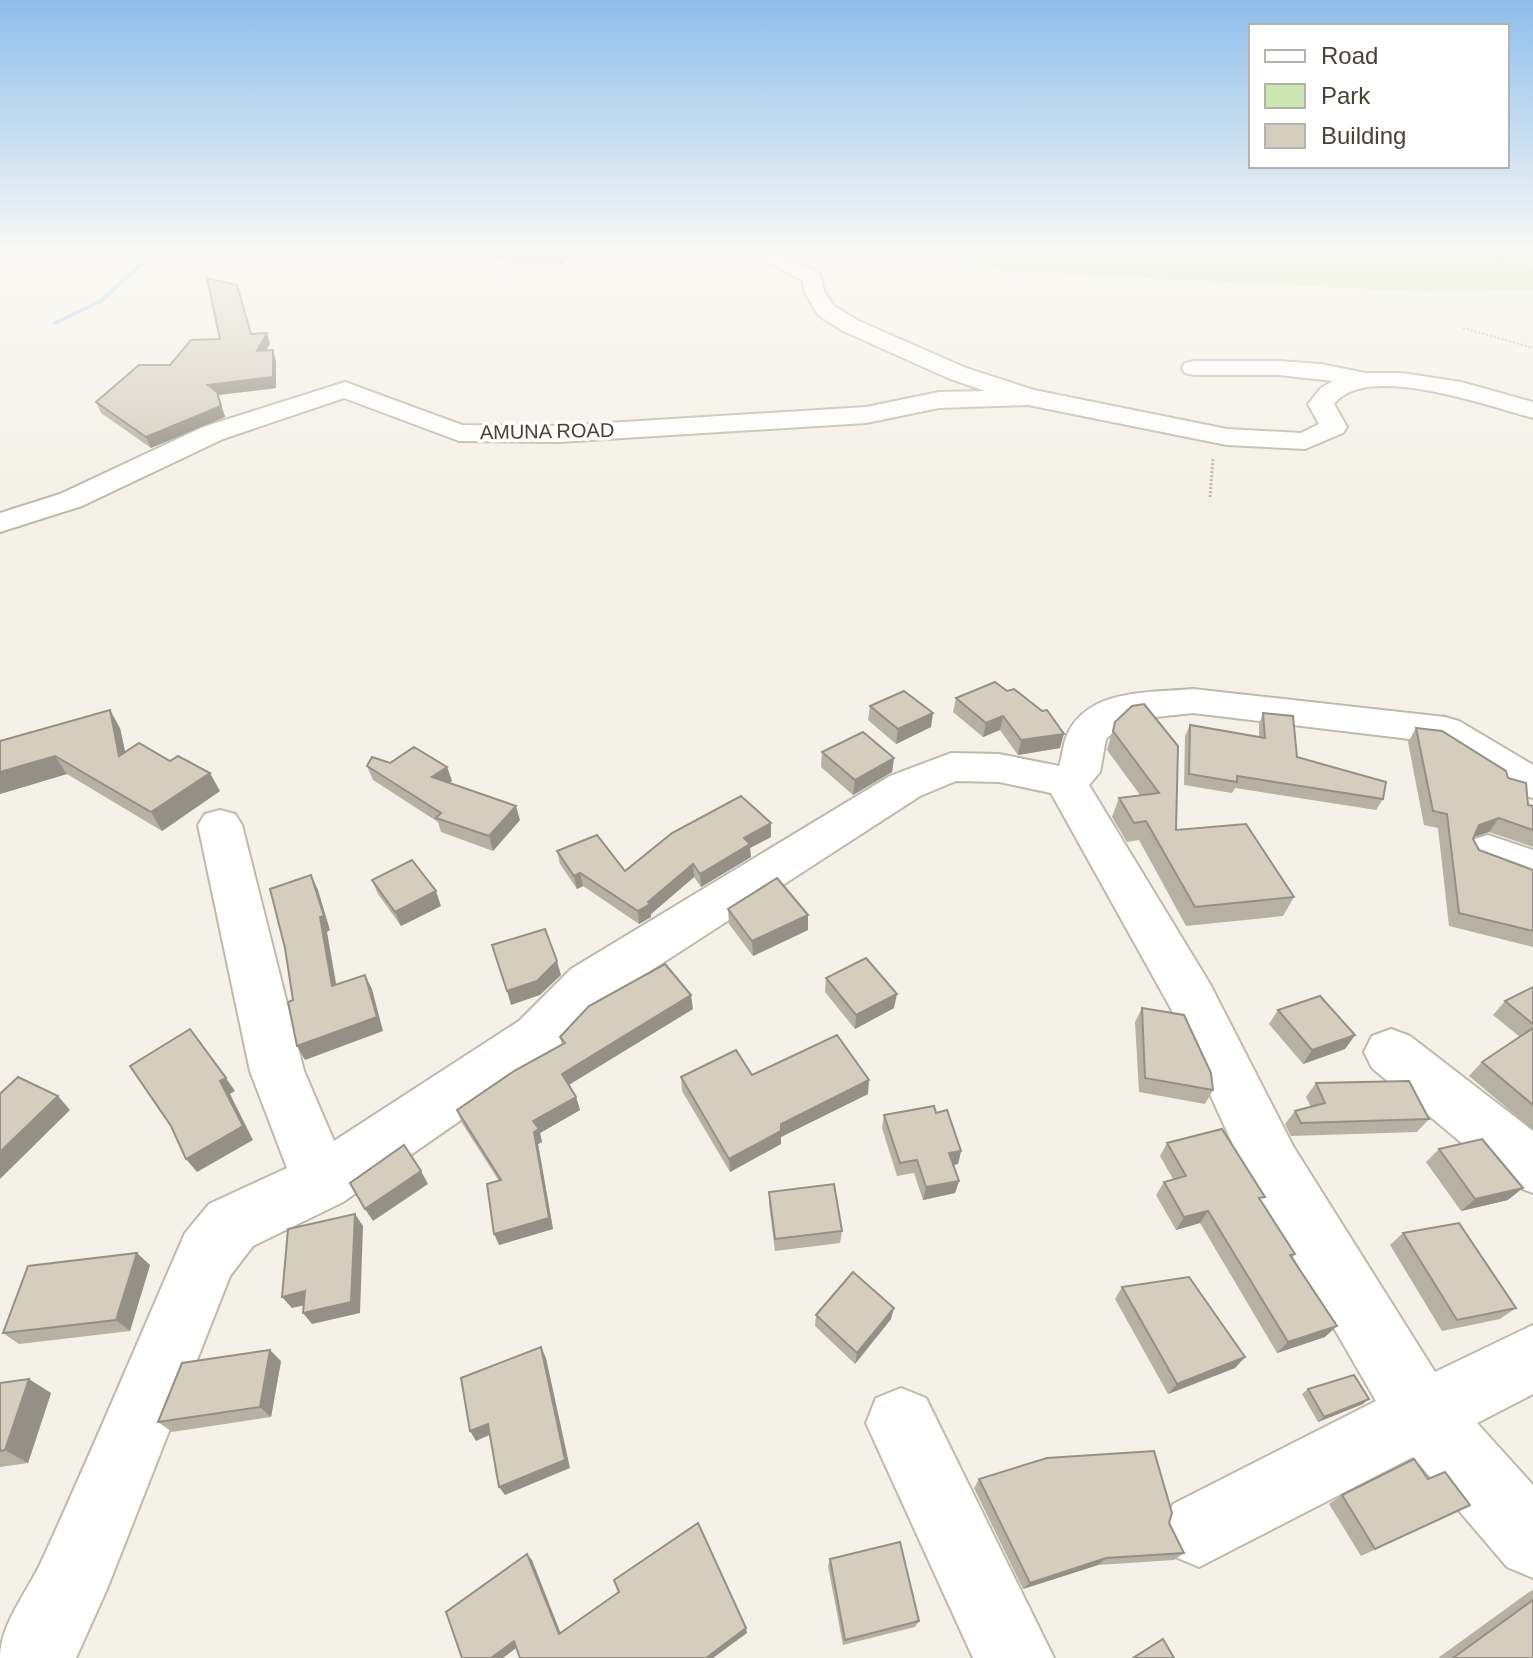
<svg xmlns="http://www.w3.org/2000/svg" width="1533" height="1658" font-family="Helvetica,sans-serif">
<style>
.green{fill:#cde7b2}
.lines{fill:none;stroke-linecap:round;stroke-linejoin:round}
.stream{fill:#a7ceef;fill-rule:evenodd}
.minor-casing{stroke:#bfb9ab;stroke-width:4}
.path-far1{stroke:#c1b69d;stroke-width:2;stroke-dasharray:2 2;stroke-linecap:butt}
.path{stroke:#c1b69d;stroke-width:3;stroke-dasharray:2 2;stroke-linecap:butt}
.minor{fill:#fff;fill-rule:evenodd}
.wall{fill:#b7b1a3}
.shaded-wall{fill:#959085}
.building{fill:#d5cebe;stroke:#959085;stroke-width:2}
.labels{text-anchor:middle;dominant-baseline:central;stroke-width:7;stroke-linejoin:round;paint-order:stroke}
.far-street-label{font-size:20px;fill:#484237;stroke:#fff}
</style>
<rect width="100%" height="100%" fill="#f4f1e9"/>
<path class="green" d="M 929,252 L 1533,252 L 1533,290 L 1428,292 L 1010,271 Z"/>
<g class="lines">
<path class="stream" d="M 152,252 L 157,252 L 103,302 L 57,324 L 53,324 L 53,322 L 99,300 Z"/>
<g class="minor-casing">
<g id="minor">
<path d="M 751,252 L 776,252 L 820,274 L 824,291 L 834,306 L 859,321 L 966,368 L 1034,390 L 1227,429 L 1301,433 L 1319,424 L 1308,404 L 1321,388 L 1333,381 L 1279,375 L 1194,375 L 1185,373 L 1182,368 L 1185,363 L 1194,361 L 1279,361 L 1321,364 L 1365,373 L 1402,373 L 1461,382 L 1533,402 L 1533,418 C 1490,407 1367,361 1334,404 L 1347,427 L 1343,433 L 1305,449 L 1227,445 L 1028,405 L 939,408 L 866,423 L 559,442 L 459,441 L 344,398 L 223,439 L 82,506 L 0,532 L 0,513 L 60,494 L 203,427 L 345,382 L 462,425 L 559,426 L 866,407 L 939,392 L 985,391 L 948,378 L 843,331 L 818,315 L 804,291 L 803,281 Z"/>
<path d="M 1193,689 L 1445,717 L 1459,721 L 1533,765 L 1533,798 L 1518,794 L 1435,742 L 1193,713 L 1127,720 L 1106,739 L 1100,772 L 1089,785 L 1210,984 L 1293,1146 L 1435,1372 L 1533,1325 L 1533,1394 L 1477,1423 L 1533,1485 L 1533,1578 L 1507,1567 L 1413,1457 L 1199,1567 L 1173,1556 L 1162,1530 L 1173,1504 L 1376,1401 L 1251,1184 L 1170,1007 L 1051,793 L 999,782 L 956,781 L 920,796 L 607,999 L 557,1053 L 343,1202 L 253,1246 L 230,1276 L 107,1589 L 76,1658 L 0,1658 C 0,1623 29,1590 43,1558 C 92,1451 138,1341 185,1233 L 209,1204 L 287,1168 L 250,1071 L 198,825 L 205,814 L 220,810 L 235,814 L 242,825 L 304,1071 L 334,1141 L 519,1021 L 571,969 L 890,776 L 951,753 L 999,754 L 1059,766 C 1063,755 1063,741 1069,731 C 1092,688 1152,693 1193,689 Z"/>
<path d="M 1488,835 L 1533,850 L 1533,885 L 1472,862 L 1466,851 L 1472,840 Z"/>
<path d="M 1391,1029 L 1410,1036 L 1533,1131 L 1533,1193 L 1512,1185 L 1372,1068 L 1364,1052 L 1372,1036 Z"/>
<path d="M 901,1388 L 926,1398 L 1054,1658 L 973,1658 L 866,1423 L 876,1398 Z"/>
</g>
</g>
<g class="path-far1">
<path d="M 1459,252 L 1533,271"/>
<path d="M 1463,328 L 1533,348"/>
</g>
<path class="path" d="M 1210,497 L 1213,458"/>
<use href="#minor" class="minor"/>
</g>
<g class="wall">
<path d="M 488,252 L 618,252 L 601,258 L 590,255 L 581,258 L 571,255 L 561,264 L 501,261 Z"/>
<path d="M 251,334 L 270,343 L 266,351 L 276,361 L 276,388 L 218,395 L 225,417 L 151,448 L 101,413 L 96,402 L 220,339 Z"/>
<path d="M 995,682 L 1060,748 L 1018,755 L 1000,730 L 983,737 L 953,712 L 956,698 Z"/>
<path d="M 870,706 L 931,727 L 896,744 L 868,720 Z"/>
<path d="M 1132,706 L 1176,830 L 1294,897 L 1283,916 L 1186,926 L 1139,840 L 1127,842 L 1112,817 L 1119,798 L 1140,795 L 1107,750 L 1115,722 Z"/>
<path d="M 1263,713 L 1297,757 L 1383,799 L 1376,810 L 1235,788 L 1232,793 L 1184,785 L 1185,736 L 1190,725 L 1259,737 L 1259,724 Z"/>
<path d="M 120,728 L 125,752 L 220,791 L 162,831 L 67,774 L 0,794 L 0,741 Z"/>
<path d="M 1416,728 L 1508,778 L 1528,805 L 1533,806 L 1533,847 L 1489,832 L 1474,837 L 1473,839 L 1479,850 L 1533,870 L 1533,947 L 1449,926 L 1438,828 L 1424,825 L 1408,742 Z"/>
<path d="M 822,752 L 894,758 L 892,772 L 853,795 L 821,767 Z"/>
<path d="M 390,763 L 447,767 L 452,781 L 449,783 L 520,820 L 493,851 L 441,832 L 438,822 L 373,780 L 367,766 Z"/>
<path d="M 771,823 L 771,837 L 750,848 L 751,857 L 701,887 L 694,877 L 651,914 L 651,917 L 639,924 L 583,886 L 577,889 L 560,864 L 557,851 L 625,871 Z"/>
<path d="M 372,880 L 441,906 L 401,926 L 378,894 Z"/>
<path d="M 728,909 L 808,930 L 753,956 L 729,924 Z"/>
<path d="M 826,978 L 894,1008 L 855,1029 L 825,992 Z"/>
<path d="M 1533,987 L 1533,1130 L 1469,1076 L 1482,1062 L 1520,1037 L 1493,1015 L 1505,1001 Z"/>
<path d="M 1142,1008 L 1213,1090 L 1205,1104 L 1139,1092 L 1135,1022 Z"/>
<path d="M 693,1009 L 569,1085 L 576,1097 L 580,1110 L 540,1133 L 542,1142 L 538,1144 L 553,1229 L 499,1245 L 499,1181 L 462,1123 L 457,1110 L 562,1045 L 560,1037 Z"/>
<path d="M 1278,1010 L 1355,1035 L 1345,1049 L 1303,1064 L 1269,1024 Z"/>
<path d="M 752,1075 L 868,1094 L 781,1137 L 781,1144 L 730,1172 L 682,1091 L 681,1077 Z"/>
<path d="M 1316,1083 L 1429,1119 L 1417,1132 L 1291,1136 L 1285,1124 L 1295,1111 L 1311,1107 L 1306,1097 Z"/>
<path d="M 884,1115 L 961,1151 L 958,1164 L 953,1165 L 959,1181 L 955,1193 L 923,1200 L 914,1173 L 897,1176 L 882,1128 Z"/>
<path d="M 1167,1143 L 1261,1201 L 1295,1254 L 1292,1258 L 1325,1337 L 1277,1353 L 1200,1223 L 1176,1230 L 1156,1195 L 1164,1182 L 1173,1179 L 1160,1156 Z"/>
<path d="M 1439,1149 L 1508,1200 L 1461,1211 L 1426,1162 Z"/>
<path d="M 769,1192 L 842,1231 L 840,1243 L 775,1251 L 769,1204 Z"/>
<path d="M 1403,1233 L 1516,1308 L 1500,1319 L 1442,1331 L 1390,1245 Z"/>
<path d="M 150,1265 L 130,1331 L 19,1344 L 3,1333 Z"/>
<path d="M 1122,1287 L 1245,1357 L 1235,1368 L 1168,1394 L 1115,1299 Z"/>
<path d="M 816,1315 L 891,1319 L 855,1364 L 815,1326 Z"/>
<path d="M 281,1361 L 271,1417 L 172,1432 L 158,1422 Z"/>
<path d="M 0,1383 L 51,1393 L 28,1463 L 0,1467 Z"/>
<path d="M 1308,1389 L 1363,1404 L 1318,1422 L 1302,1394 Z"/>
<path d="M 979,1479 L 1169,1523 L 1184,1553 L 1174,1560 L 1098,1565 L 1023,1589 L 974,1488 Z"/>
<path d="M 1342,1495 L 1454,1513 L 1361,1556 L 1329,1504 Z"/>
<path d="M 830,1559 L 919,1621 L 915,1627 L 843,1645 L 828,1566 Z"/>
<path d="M 1533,1590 L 1533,1658 L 1438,1658 L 1529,1592 Z"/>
</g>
<g class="shaded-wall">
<path d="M 559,252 L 571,252 L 571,255 L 561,264 Z"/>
<path d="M 581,252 L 590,252 L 590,255 L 581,258 Z"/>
<path d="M 601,252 L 618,252 L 601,258 Z"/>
<path d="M 267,333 L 270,343 L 261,361 L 257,351 Z"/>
<path d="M 273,350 L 276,361 L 276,388 L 218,395 L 225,417 L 151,448 L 146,437 L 208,385 Z"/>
<path d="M 110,710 L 120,728 L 130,774 L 119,756 Z"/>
<path d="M 933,713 L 931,727 L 896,744 L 898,729 Z"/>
<path d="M 1003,716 L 1000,730 L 983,737 L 986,723 Z"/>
<path d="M 1064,734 L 1060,748 L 1018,755 L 1021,740 Z"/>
<path d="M 55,756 L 67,774 L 0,794 L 0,772 Z"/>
<path d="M 894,758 L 892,772 L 853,795 L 855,780 Z"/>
<path d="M 447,767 L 452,781 L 436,792 L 432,777 Z"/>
<path d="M 210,773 L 220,791 L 162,831 L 151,812 Z"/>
<path d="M 516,806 L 520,820 L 493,851 L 489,836 Z"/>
<path d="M 1499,818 L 1489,832 L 1469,839 L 1479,825 Z"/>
<path d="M 771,823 L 771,837 L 750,848 L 751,857 L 701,887 L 700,874 L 744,838 Z"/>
<path d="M 693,864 L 694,877 L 651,914 L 651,917 L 639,924 L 638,911 Z"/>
<path d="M 580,873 L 583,886 L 577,889 L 574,876 Z"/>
<path d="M 311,875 L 318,890 L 330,930 L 327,932 L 339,1000 L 332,986 Z"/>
<path d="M 436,891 L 441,906 L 401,926 L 395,912 Z"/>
<path d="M 808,915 L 808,930 L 753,956 L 752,941 Z"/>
<path d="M 557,961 L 561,975 L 540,995 L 511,1005 L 507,991 Z"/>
<path d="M 365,975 L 372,989 L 383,1031 L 305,1060 L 297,1046 Z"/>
<path d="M 897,994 L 894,1008 L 855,1029 L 856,1015 Z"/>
<path d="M 691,995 L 693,1009 L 565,1087 L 562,1074 Z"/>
<path d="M 1355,1035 L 1345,1049 L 1303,1064 L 1312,1050 Z"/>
<path d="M 226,1078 L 235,1091 L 230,1094 L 253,1140 L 197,1172 L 186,1159 L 220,1081 Z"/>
<path d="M 869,1080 L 868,1094 L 781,1137 L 781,1144 L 730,1172 L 729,1159 L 781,1124 Z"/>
<path d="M 58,1096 L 70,1110 L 0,1179 L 0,1152 Z"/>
<path d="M 576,1097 L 580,1110 L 540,1133 L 542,1142 L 538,1144 L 553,1229 L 499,1245 L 494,1234 L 534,1132 L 533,1121 Z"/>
<path d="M 961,1151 L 958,1164 L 946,1166 L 949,1153 Z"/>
<path d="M 421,1171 L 428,1184 L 373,1221 L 365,1209 Z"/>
<path d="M 959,1181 L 955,1193 L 923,1200 L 926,1187 Z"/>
<path d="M 1523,1188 L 1508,1200 L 1461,1211 L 1475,1199 Z"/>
<path d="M 1208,1211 L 1200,1223 L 1176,1230 L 1184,1217 Z"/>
<path d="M 355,1214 L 363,1226 L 360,1313 L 312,1324 L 303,1313 Z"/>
<path d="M 137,1253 L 150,1265 L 130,1331 L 116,1320 Z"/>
<path d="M 305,1291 L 314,1303 L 292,1308 L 282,1297 Z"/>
<path d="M 894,1308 L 891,1319 L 855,1364 L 857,1353 Z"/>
<path d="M 1337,1326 L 1325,1337 L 1277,1353 L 1288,1342 Z"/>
<path d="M 541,1347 L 546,1358 L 570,1468 L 505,1495 L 499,1487 Z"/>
<path d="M 270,1350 L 281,1361 L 271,1417 L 260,1407 Z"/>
<path d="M 1245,1357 L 1235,1368 L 1168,1394 L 1177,1384 Z"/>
<path d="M 29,1379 L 51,1393 L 28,1463 L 5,1450 Z"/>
<path d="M 1369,1399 L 1363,1404 L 1318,1422 L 1324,1417 Z"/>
<path d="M 488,1424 L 494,1433 L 476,1441 L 470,1431 Z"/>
<path d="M 527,1554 L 532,1560 L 563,1639 L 559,1634 Z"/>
<path d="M 1106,1558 L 1098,1565 L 1023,1589 L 1030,1583 Z"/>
<path d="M 746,1628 L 747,1633 L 713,1658 L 706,1658 Z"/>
<path d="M 514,1641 L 520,1645 L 503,1658 L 491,1658 Z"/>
</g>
<g class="building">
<path d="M 207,278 L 237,285 L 251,334 L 267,333 L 257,351 L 273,350 L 273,377 L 208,385 L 217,392 L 221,406 L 146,437 L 96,402 L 139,365 L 170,365 L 191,340 L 220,339 Z"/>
<path d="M 995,682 L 1007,691 L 1014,689 L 1042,711 L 1047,710 L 1064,734 L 1021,740 L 1003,716 L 986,723 L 956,698 Z"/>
<path d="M 904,691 L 933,713 L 898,729 L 870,706 Z"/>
<path d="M 1144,704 L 1178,746 L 1176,830 L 1246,824 L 1294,897 L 1195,907 L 1146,821 L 1134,823 L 1119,798 L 1159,793 L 1113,731 L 1115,722 L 1132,706 Z"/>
<path d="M 110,710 L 119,756 L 139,743 L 170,761 L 178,756 L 210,773 L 151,812 L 55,756 L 0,772 L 0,741 Z"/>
<path d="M 1263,713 L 1293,716 L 1297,757 L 1386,782 L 1383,799 L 1237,776 L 1237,782 L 1189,774 L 1190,725 L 1265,738 Z"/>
<path d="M 1416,728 L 1442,731 L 1506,771 L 1508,778 L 1526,783 L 1528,805 L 1533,806 L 1533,830 L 1499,818 L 1479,825 L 1473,839 L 1479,850 L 1533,870 L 1533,931 L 1459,913 L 1447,814 L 1433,811 Z"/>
<path d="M 863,732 L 894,758 L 855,780 L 822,752 Z"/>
<path d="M 414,747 L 447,767 L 432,777 L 516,806 L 489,836 L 436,818 L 441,813 L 367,766 L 372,757 L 390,763 Z"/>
<path d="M 741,796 L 771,823 L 744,838 L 750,844 L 700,874 L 693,864 L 648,902 L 650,904 L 638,911 L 580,873 L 574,876 L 557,851 L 597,835 L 625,871 L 672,833 Z"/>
<path d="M 412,860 L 436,891 L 395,912 L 372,880 Z"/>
<path d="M 311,875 L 324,916 L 320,917 L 332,986 L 365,975 L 377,1017 L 297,1046 L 288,1002 L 293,1000 L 285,948 L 270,889 Z"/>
<path d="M 777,878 L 808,915 L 752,941 L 728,909 Z"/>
<path d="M 545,929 L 557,961 L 537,981 L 507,991 L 492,945 Z"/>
<path d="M 866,958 L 897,994 L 856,1015 L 826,978 Z"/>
<path d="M 665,964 L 691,995 L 562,1074 L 576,1097 L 533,1121 L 539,1129 L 534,1132 L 549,1218 L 494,1234 L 487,1184 L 501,1180 L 457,1110 L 514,1071 L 565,1043 L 560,1037 L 589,1006 Z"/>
<path d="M 1533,987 L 1533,1024 L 1505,1001 Z"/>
<path d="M 1320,996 L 1355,1035 L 1312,1050 L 1278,1010 Z"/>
<path d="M 1142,1008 L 1184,1015 L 1211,1073 L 1213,1090 L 1145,1078 Z"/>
<path d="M 1533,1028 L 1533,1105 L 1482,1062 Z"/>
<path d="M 190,1029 L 226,1078 L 220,1081 L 243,1126 L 186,1159 L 171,1126 L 130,1066 Z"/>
<path d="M 837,1035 L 869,1080 L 781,1124 L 781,1131 L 729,1159 L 681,1077 L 736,1050 L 752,1075 Z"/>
<path d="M 18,1077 L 58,1096 L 0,1152 L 0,1094 Z"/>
<path d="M 1409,1081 L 1429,1119 L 1301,1123 L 1295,1111 L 1325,1103 L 1316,1083 Z"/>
<path d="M 934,1106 L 936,1113 L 947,1110 L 961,1151 L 949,1153 L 959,1181 L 926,1187 L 917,1160 L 900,1163 L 884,1115 Z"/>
<path d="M 1222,1129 L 1265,1197 L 1259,1198 L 1295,1254 L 1290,1255 L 1337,1326 L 1288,1342 L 1208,1211 L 1184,1217 L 1164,1182 L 1186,1176 L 1167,1143 Z"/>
<path d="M 1482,1139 L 1523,1188 L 1475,1199 L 1439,1149 Z"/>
<path d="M 404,1145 L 421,1171 L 365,1209 L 350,1183 Z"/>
<path d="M 834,1184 L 842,1231 L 775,1239 L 769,1192 Z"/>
<path d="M 355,1214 L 351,1302 L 303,1313 L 305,1291 L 282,1297 L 288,1229 Z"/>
<path d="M 1459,1223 L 1516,1308 L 1457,1320 L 1403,1233 Z"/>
<path d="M 137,1253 L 116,1320 L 3,1333 L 28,1266 Z"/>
<path d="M 853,1272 L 894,1308 L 857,1353 L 816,1315 Z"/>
<path d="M 1189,1277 L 1245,1357 L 1177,1384 L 1122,1287 Z"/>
<path d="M 541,1347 L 565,1460 L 499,1487 L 488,1424 L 470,1431 L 461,1378 Z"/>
<path d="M 270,1350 L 260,1407 L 158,1422 L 182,1363 Z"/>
<path d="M 1354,1375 L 1369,1399 L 1324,1417 L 1308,1389 Z"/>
<path d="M 29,1379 L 5,1450 L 0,1451 L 0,1383 Z"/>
<path d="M 1154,1451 L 1172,1513 L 1169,1523 L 1184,1553 L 1106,1558 L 1030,1583 L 979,1479 L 1047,1458 Z"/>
<path d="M 1414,1459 L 1428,1479 L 1445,1472 L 1470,1505 L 1375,1549 L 1342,1495 Z"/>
<path d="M 698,1523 L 746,1628 L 706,1658 L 520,1658 L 514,1641 L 491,1658 L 462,1658 L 446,1612 L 527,1554 L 559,1634 L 619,1592 L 614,1580 Z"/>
<path d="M 900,1542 L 919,1621 L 845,1640 L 830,1559 Z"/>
<path d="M 1533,1600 L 1533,1658 L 1453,1658 Z"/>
<path d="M 1163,1639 L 1174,1658 L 1133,1658 Z"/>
</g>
<linearGradient id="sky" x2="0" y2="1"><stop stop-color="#8ebeeb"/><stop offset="0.52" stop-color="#faf9f5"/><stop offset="1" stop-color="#faf9f5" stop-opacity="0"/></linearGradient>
<rect width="1533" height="484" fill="url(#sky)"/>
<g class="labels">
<g class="far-street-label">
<text transform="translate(547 431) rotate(-1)">AMUNA ROAD</text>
</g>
</g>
<rect x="1249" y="24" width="260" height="144" fill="#ffffff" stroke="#b6b3af" stroke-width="2"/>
<rect x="1265" y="50" width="40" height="12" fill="#ffffff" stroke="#b6b3af" stroke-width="2"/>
<text x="1321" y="64" font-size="24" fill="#484237">Road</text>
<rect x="1265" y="84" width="40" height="24" fill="#cde7b2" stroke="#b6b3af" stroke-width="2"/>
<text x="1321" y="104" font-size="24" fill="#484237">Park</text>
<rect x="1265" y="124" width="40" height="24" fill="#d5cebe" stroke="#b6b3af" stroke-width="2"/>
<text x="1321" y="144" font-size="24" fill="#484237">Building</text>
</svg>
